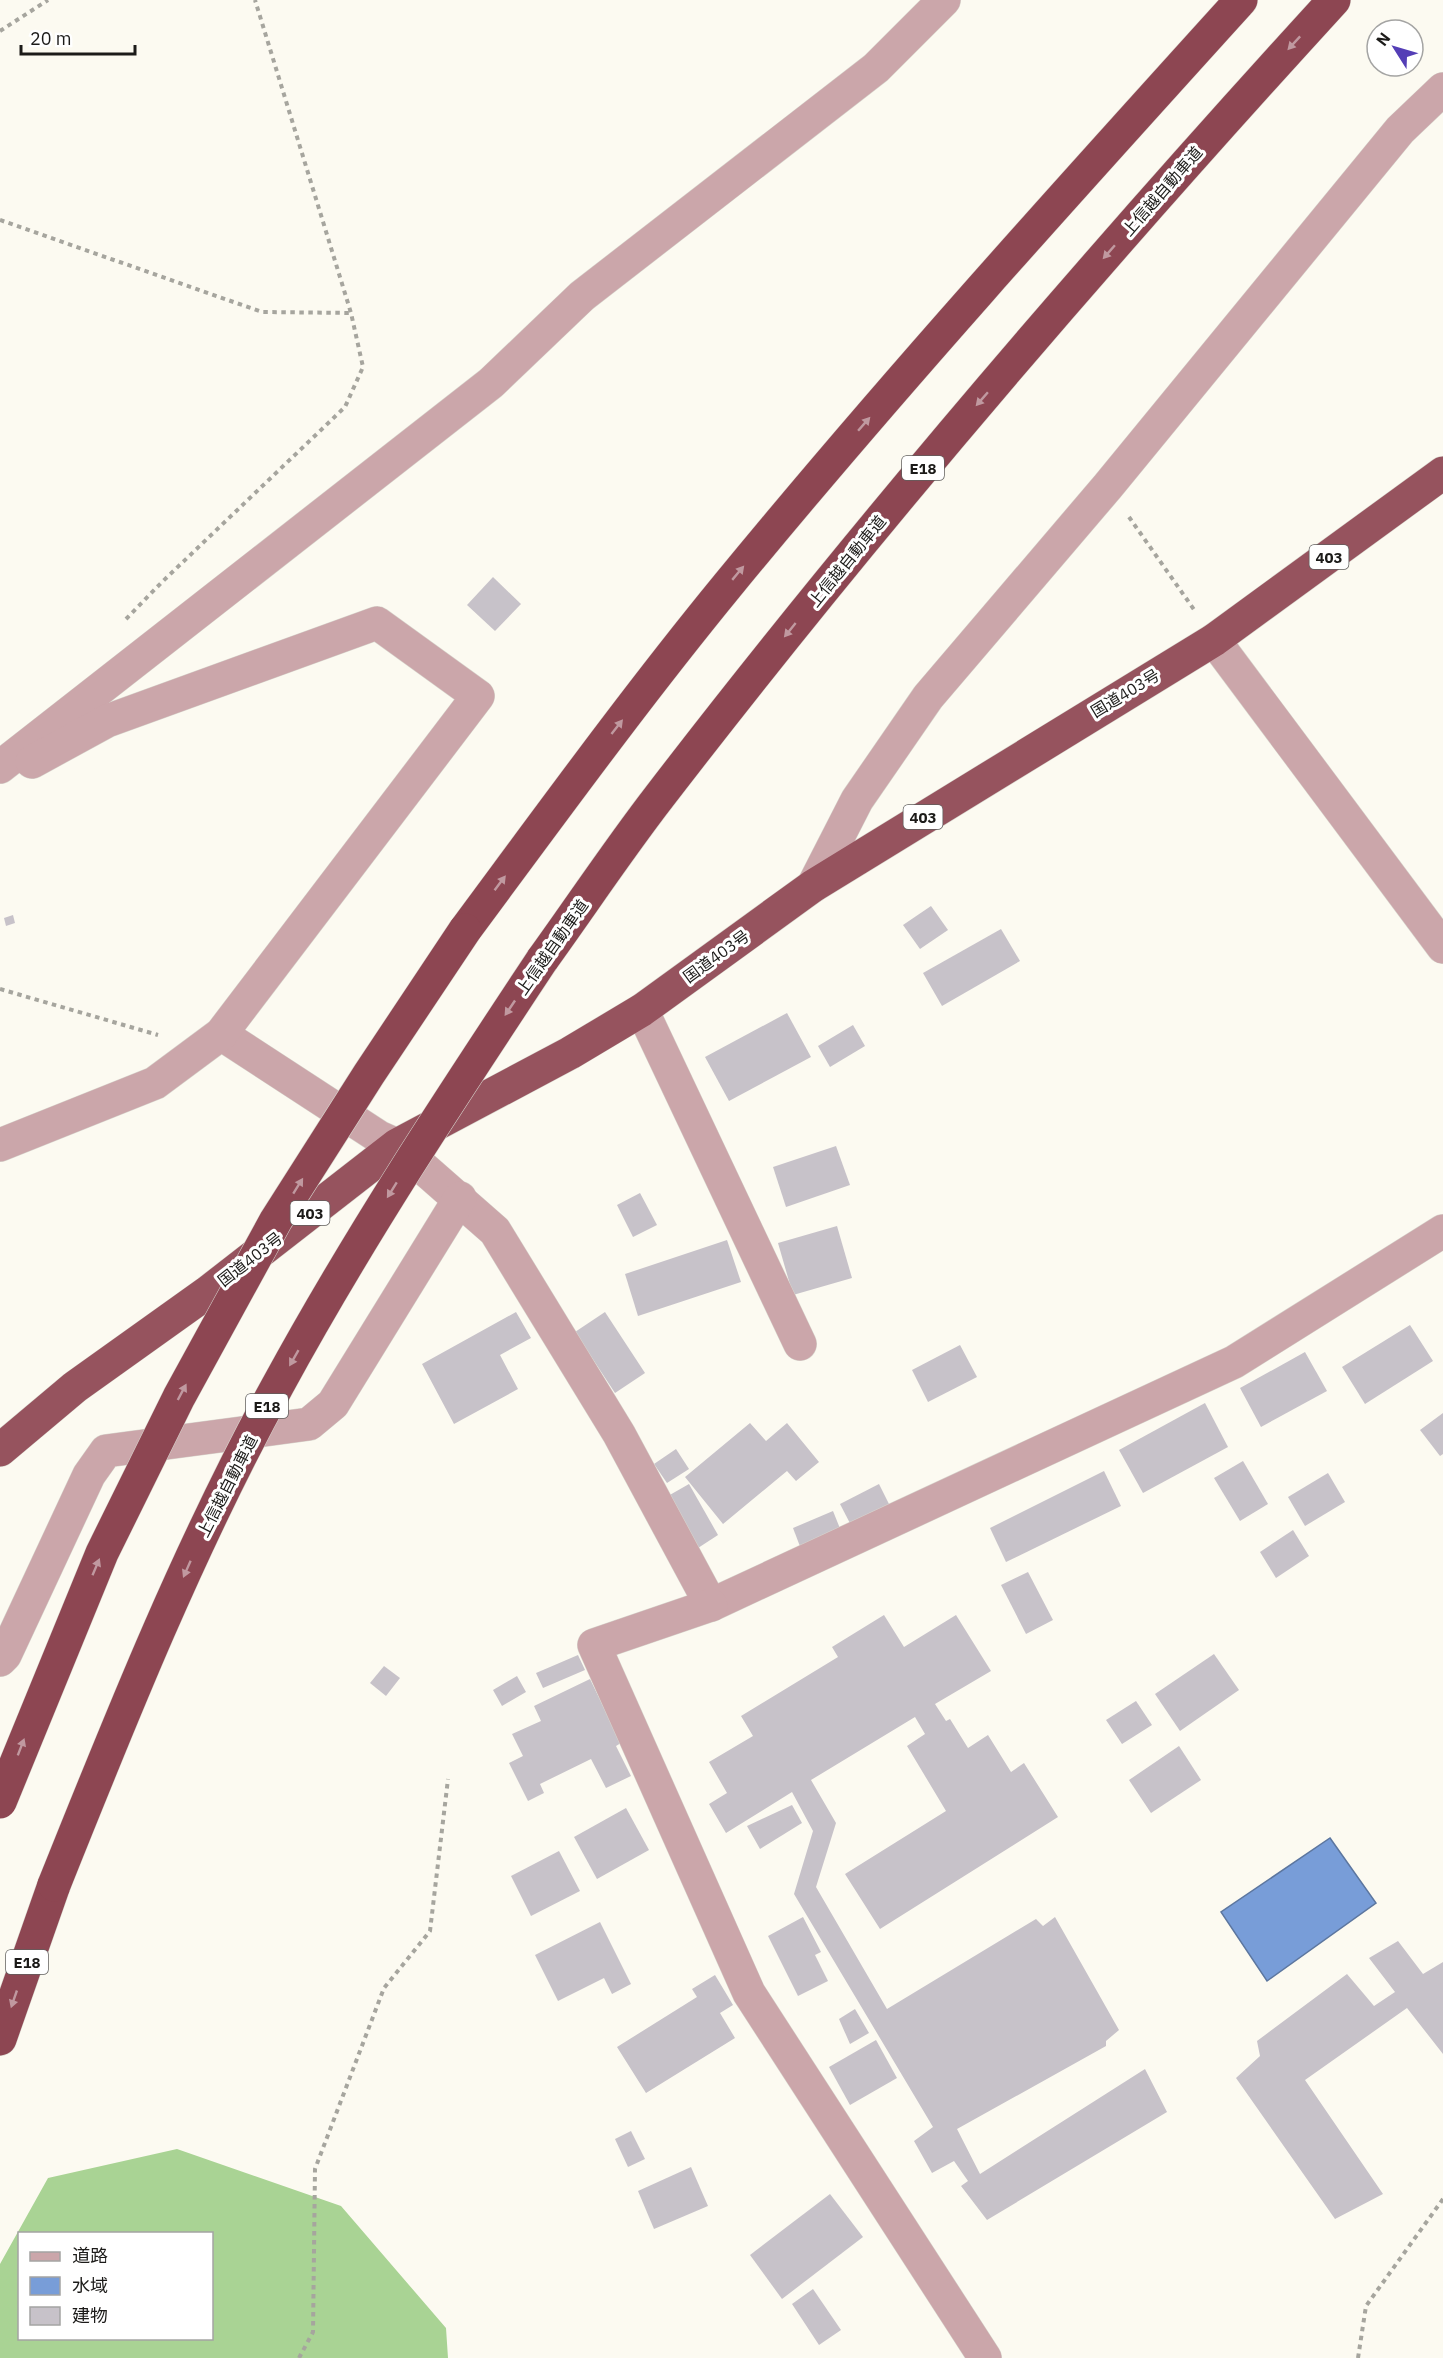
<svg xmlns="http://www.w3.org/2000/svg" width="1443" height="2358" font-family="'IBM Plex Sans','Noto Sans JP',sans-serif">
<style>
.forest{fill:#a9d394;fill-rule:evenodd}
.water{fill:#789dd8;stroke:#5c769f;stroke-width:1.5}
.building{fill:#c7c2c9}
.lines{fill:none;stroke-linecap:round;stroke-linejoin:round}
.minor-casing{stroke:#d8d6ce;stroke-width:34}
.trunk-casing{stroke:#d8d6ce;stroke-width:34}
.motorway-casing{stroke:#d8d6ce;stroke-width:34}
.path{stroke:#a6a59e;stroke-width:4;stroke-dasharray:4.5 4.5;stroke-linecap:butt}
.minor{stroke:#cba6aa;stroke-width:33}
.trunk{stroke:#96535e;stroke-width:33}
.motorway{stroke:#8d4652;stroke-width:33}
.motorway-bridge-casing{stroke:#d8d6ce;stroke-width:34;stroke-linecap:butt}
.motorway-bridge{stroke:#8d4652;stroke-width:33}
.oneway{fill:#c099a0}
.labels{text-anchor:middle;dominant-baseline:central;stroke-width:6;stroke-linejoin:round;paint-order:stroke}
.shield{fill:#fff;stroke:#605f5e;stroke-width:1.5}
.shield-label{font-size:15px;font-weight:bold;fill:#1c1b19}
.street-label{font-size:16px;fill:#1c1b19;stroke:#fff}
</style>
<rect width="100%" height="100%" fill="#fcfaf1"/>
<path class="forest" d="M 177,2149 L 341,2206 L 446,2328 L 448,2358 L 0,2358 L 0,2264 L 48,2178 ZM 20,2234 L 212,2234 L 212,2338 L 20,2338 Z"/>
<path class="water" d="M 1330,1838 L 1376,1903 L 1267,1981 L 1221,1912 Z"/>
<g class="building">
<path d="M 493,577 L 521,604 L 495,631 L 467,605 Z"/>
<path d="M 931,906 L 948,930 L 920,949 L 903,925 Z"/>
<path d="M 13,915 L 15,923 L 6,926 L 4,918 Z"/>
<path d="M 1001,929 L 1020,961 L 942,1006 L 923,973 Z"/>
<path d="M 787,1013 L 811,1057 L 729,1101 L 705,1057 Z"/>
<path d="M 853,1025 L 865,1046 L 830,1067 L 818,1046 Z"/>
<path d="M 836,1146 L 850,1185 L 786,1207 L 773,1167 Z"/>
<path d="M 640,1193 L 657,1225 L 633,1237 L 617,1205 Z"/>
<path d="M 837,1226 L 852,1278 L 793,1295 L 778,1243 Z"/>
<path d="M 727,1240 L 741,1282 L 638,1316 L 625,1274 Z"/>
<path d="M 516,1312 L 531,1338 L 500,1355 L 518,1389 L 454,1424 L 422,1364 Z"/>
<path d="M 605,1312 L 645,1373 L 615,1393 L 575,1332 Z"/>
<path d="M 1410,1325 L 1433,1361 L 1365,1404 L 1342,1367 Z"/>
<path d="M 960,1345 L 977,1377 L 928,1402 L 912,1370 Z"/>
<path d="M 1305,1352 L 1327,1391 L 1261,1427 L 1240,1388 Z"/>
<path d="M 1205,1403 L 1228,1447 L 1143,1493 L 1119,1450 Z"/>
<path d="M 1443,1413 L 1443,1454 L 1440,1456 L 1420,1430 Z"/>
<path d="M 750,1423 L 766,1441 L 787,1423 L 819,1462 L 796,1481 L 787,1471 L 723,1524 L 685,1477 Z"/>
<path d="M 676,1449 L 689,1469 L 667,1483 L 654,1464 Z"/>
<path d="M 1243,1461 L 1268,1504 L 1240,1521 L 1214,1478 Z"/>
<path d="M 1104,1471 L 1121,1506 L 1006,1562 L 990,1528 Z"/>
<path d="M 1328,1473 L 1345,1502 L 1305,1526 L 1288,1497 Z"/>
<path d="M 689,1484 L 718,1535 L 698,1548 L 668,1496 Z"/>
<path d="M 879,1484 L 892,1510 L 853,1529 L 840,1504 Z"/>
<path d="M 833,1511 L 841,1531 L 801,1549 L 793,1528 Z"/>
<path d="M 1293,1530 L 1309,1556 L 1276,1578 L 1260,1552 Z"/>
<path d="M 1028,1572 L 1053,1620 L 1026,1634 L 1001,1585 Z"/>
<path d="M 884,1615 L 904,1647 L 956,1615 L 991,1671 L 935,1704 L 946,1721 L 950,1719 L 968,1748 L 988,1735 L 1011,1772 L 1024,1763 L 1058,1817 L 880,1929 L 845,1874 L 946,1811 L 907,1746 L 925,1734 L 915,1717 L 811,1780 L 836,1823 L 816,1887 L 887,2009 L 1036,1919 L 1043,1926 L 1055,1917 L 1119,2030 L 1106,2041 L 1106,2046 L 957,2129 L 980,2174 L 1145,2069 L 1167,2112 L 987,2220 L 961,2186 L 968,2181 L 954,2161 L 932,2173 L 914,2141 L 933,2127 L 794,1894 L 813,1831 L 792,1792 L 726,1833 L 709,1804 L 727,1793 L 709,1762 L 753,1736 L 741,1716 L 838,1657 L 832,1647 Z"/>
<path d="M 1214,1654 L 1239,1690 L 1180,1731 L 1155,1694 Z"/>
<path d="M 578,1655 L 585,1670 L 543,1688 L 536,1673 Z"/>
<path d="M 384,1666 L 400,1678 L 386,1696 L 370,1683 Z"/>
<path d="M 517,1676 L 526,1692 L 502,1706 L 493,1690 Z"/>
<path d="M 590,1679 L 621,1743 L 616,1746 L 631,1776 L 606,1788 L 591,1759 L 540,1784 L 544,1793 L 528,1801 L 509,1763 L 523,1756 L 512,1734 L 541,1721 L 534,1706 Z"/>
<path d="M 1136,1701 L 1152,1725 L 1122,1744 L 1106,1720 Z"/>
<path d="M 1179,1746 L 1201,1780 L 1151,1813 L 1129,1780 Z"/>
<path d="M 792,1805 L 802,1823 L 760,1849 L 747,1826 Z"/>
<path d="M 626,1808 L 649,1850 L 597,1879 L 574,1837 Z"/>
<path d="M 559,1851 L 580,1891 L 531,1916 L 511,1876 Z"/>
<path d="M 803,1917 L 821,1952 L 815,1955 L 828,1981 L 798,1996 L 768,1936 Z"/>
<path d="M 600,1922 L 631,1984 L 612,1994 L 604,1978 L 558,2001 L 535,1955 Z"/>
<path d="M 1398,1941 L 1423,1974 L 1443,1962 L 1443,2054 L 1407,2008 L 1305,2080 L 1383,2194 L 1335,2219 L 1236,2078 L 1260,2056 L 1257,2041 L 1347,1974 L 1374,2006 L 1395,1992 L 1369,1958 Z"/>
<path d="M 715,1975 L 733,2005 L 720,2013 L 735,2038 L 646,2093 L 617,2047 L 697,1997 L 692,1989 Z"/>
<path d="M 855,2009 L 869,2033 L 850,2044 L 839,2019 Z"/>
<path d="M 876,2040 L 897,2078 L 850,2105 L 829,2067 Z"/>
<path d="M 631,2131 L 645,2159 L 628,2167 L 615,2139 Z"/>
<path d="M 691,2167 L 708,2206 L 654,2229 L 638,2191 Z"/>
<path d="M 830,2194 L 863,2237 L 782,2299 L 750,2255 Z"/>
<path d="M 813,2289 L 841,2330 L 819,2345 L 792,2304 Z"/>
</g>
<g class="lines">
<g class="minor-casing">
<g id="minor">
<path d="M 1214,640 L 1443,947"/>
<path d="M 0,767 L 491,383 L 582,296 L 876,68 L 944,0"/>
<path d="M 813,886 L 857,800 L 928,697 L 1108,486 L 1400,130 L 1443,89"/>
<path d="M 642,1010 L 800,1344"/>
<path d="M 221,1034 L 379,1137 L 397,1145 L 495,1231 L 619,1434 L 711,1605 L 1234,1362 L 1443,1231"/>
<path d="M 0,1145 L 155,1083 L 221,1034 L 478,696 L 377,623 L 107,721 L 32,762"/>
<path d="M 711,1605 L 594,1645 L 749,1993 L 985,2358"/>
<path d="M 0,1660 L 5,1655 L 89,1475 L 106,1451 L 309,1424 L 333,1404 L 460,1198"/>
</g>
</g>
<g class="trunk-casing">
<path id="trunk" d="M 0,1450 L 75,1387 L 208,1292 L 397,1145 L 570,1053 L 642,1010 L 813,886 L 1214,640 L 1443,473"/>
</g>
<g class="motorway-casing">
<g id="motorway">
<path d="M 465,930 C 551,814 636,697 727,586 C 892,385 1067,192 1241,0"/>
<path d="M 542,960 C 581,906 618,850 659,797 C 871,521 1099,257 1334,0"/>
<path d="M 0,2039 L 54,1885"/>
</g>
</g>
<g class="path">
<path d="M 0,31 L 48,0"/>
<path d="M 0,220 L 262,312 L 351,313"/>
<path d="M 1129,517 L 1195,611"/>
<path d="M 126,619 L 162,582 L 345,407 L 363,367 L 351,313 L 255,0"/>
<path d="M 0,989 L 158,1035"/>
<path d="M 299,2358 L 313,2332 L 315,2169 L 384,1988 L 430,1931 L 448,1779"/>
<path d="M 1358,2358 L 1366,2306 L 1443,2199"/>
</g>
<use href="#minor" class="minor"/>
<use href="#trunk" class="trunk"/>
<use href="#motorway" class="motorway"/>
<g class="motorway-bridge-casing">
<g id="motorway-bridge">
<path d="M 0,1802 L 102,1553 L 179,1397 L 276,1220 L 369,1074 L 465,930"/>
<path d="M 54,1885 C 122,1715 190,1545 278,1385 C 358,1238 450,1099 542,960"/>
</g>
</g>
<use href="#motorway-bridge" class="motorway-bridge"/>
</g>
<defs><path id="oneway-solid" d="M-6-.8H1V-3.2L6.5 0L1 3.2V.8H-6Z" transform="scale(1.5)"/></defs>
<g class="oneway">
<use href="#oneway-solid" transform="translate(1294 43) rotate(133)"/>
<use href="#oneway-solid" transform="translate(1109 252) rotate(131)"/>
<use href="#oneway-solid" transform="translate(982 399) rotate(131)"/>
<use href="#oneway-solid" transform="translate(864 424) rotate(-49)"/>
<use href="#oneway-solid" transform="translate(738 573) rotate(-50)"/>
<use href="#oneway-solid" transform="translate(790 630) rotate(129)"/>
<use href="#oneway-solid" transform="translate(617 727) rotate(-52)"/>
<use href="#oneway-solid" transform="translate(500 883) rotate(-53)"/>
<use href="#oneway-solid" transform="translate(510 1008) rotate(124)"/>
<use href="#oneway-solid" transform="translate(298 1186) rotate(-58)"/>
<use href="#oneway-solid" transform="translate(392 1190) rotate(122)"/>
<use href="#oneway-solid" transform="translate(294 1358) rotate(120)"/>
<use href="#oneway-solid" transform="translate(182 1392) rotate(-62)"/>
<use href="#oneway-solid" transform="translate(96 1567) rotate(-67)"/>
<use href="#oneway-solid" transform="translate(187 1569) rotate(114)"/>
<use href="#oneway-solid" transform="translate(21 1747) rotate(-69)"/>
<use href="#oneway-solid" transform="translate(14 1999) rotate(109)"/>
</g>
<g class="labels">
<g class="shield">
<rect x="902" y="456" width="42" height="24" rx="4.5"/>
<rect x="1309.5" y="545" width="39" height="24" rx="4.5"/>
<rect x="903.5" y="805" width="39" height="24" rx="4.5"/>
<rect x="290.5" y="1201" width="39" height="24" rx="4.5"/>
<rect x="246" y="1394" width="42" height="24" rx="4.5"/>
<rect x="6" y="1950" width="42" height="24" rx="4.5"/>
</g>
<g class="shield-label">
<text x="923" y="468">E18</text>
<text x="1329" y="557">403</text>
<text x="923" y="817">403</text>
<text x="310" y="1213">403</text>
<text x="267" y="1406">E18</text>
<text x="27" y="1962">E18</text>
</g>
<g class="street-label">
<text transform="translate(1162 191) rotate(-49)">上信越自動車道</text>
<text transform="translate(847 561) rotate(-51)">上信越自動車道</text>
<text transform="translate(1125 693) rotate(-31)">国道403号</text>
<text transform="translate(552 947) rotate(-55)">上信越自動車道</text>
<text transform="translate(716 956) rotate(-36)">国道403号</text>
<text transform="translate(250 1259) rotate(-38)">国道403号</text>
<text transform="translate(227 1486) rotate(-63)">上信越自動車道</text>
</g>
</g>
<rect x="18" y="2232" width="195" height="108" fill="#ffffff" stroke="#a4a4a3" stroke-width="1.5"/>
<rect x="30" y="2252" width="30" height="9" fill="#cba6aa" stroke="#a4a4a3" stroke-width="1.5"/>
<text x="72" y="2262" font-size="18" fill="#1c1b19">道路</text>
<rect x="30" y="2277" width="30" height="18" fill="#789dd8" stroke="#a4a4a3" stroke-width="1.5"/>
<text x="72" y="2292" font-size="18" fill="#1c1b19">水域</text>
<rect x="30" y="2307" width="30" height="18" fill="#c7c2c9" stroke="#a4a4a3" stroke-width="1.5"/>
<text x="72" y="2322" font-size="18" fill="#1c1b19">建物</text>
<g transform="translate(1395 48) rotate(307)"><circle r="28" fill="#ffffff" stroke="#a4a4a3" stroke-width="1.5"/>
<path d="M0-4.5L10 22L0 15L-10 22Z" fill="#543eb6"/>
<text y="-9" font-size="16" font-weight="bold" text-anchor="middle" fill="#1c1b19">N</text>
</g>
<path d="M21 45v9h114v-9" fill="none" stroke="#1c1b19" stroke-width="3"/>
<text x="30" y="45" font-size="18" fill="#1c1b19" stroke="#ffffff" stroke-width="4.5" paint-order="stroke">20 m</text>
</svg>
